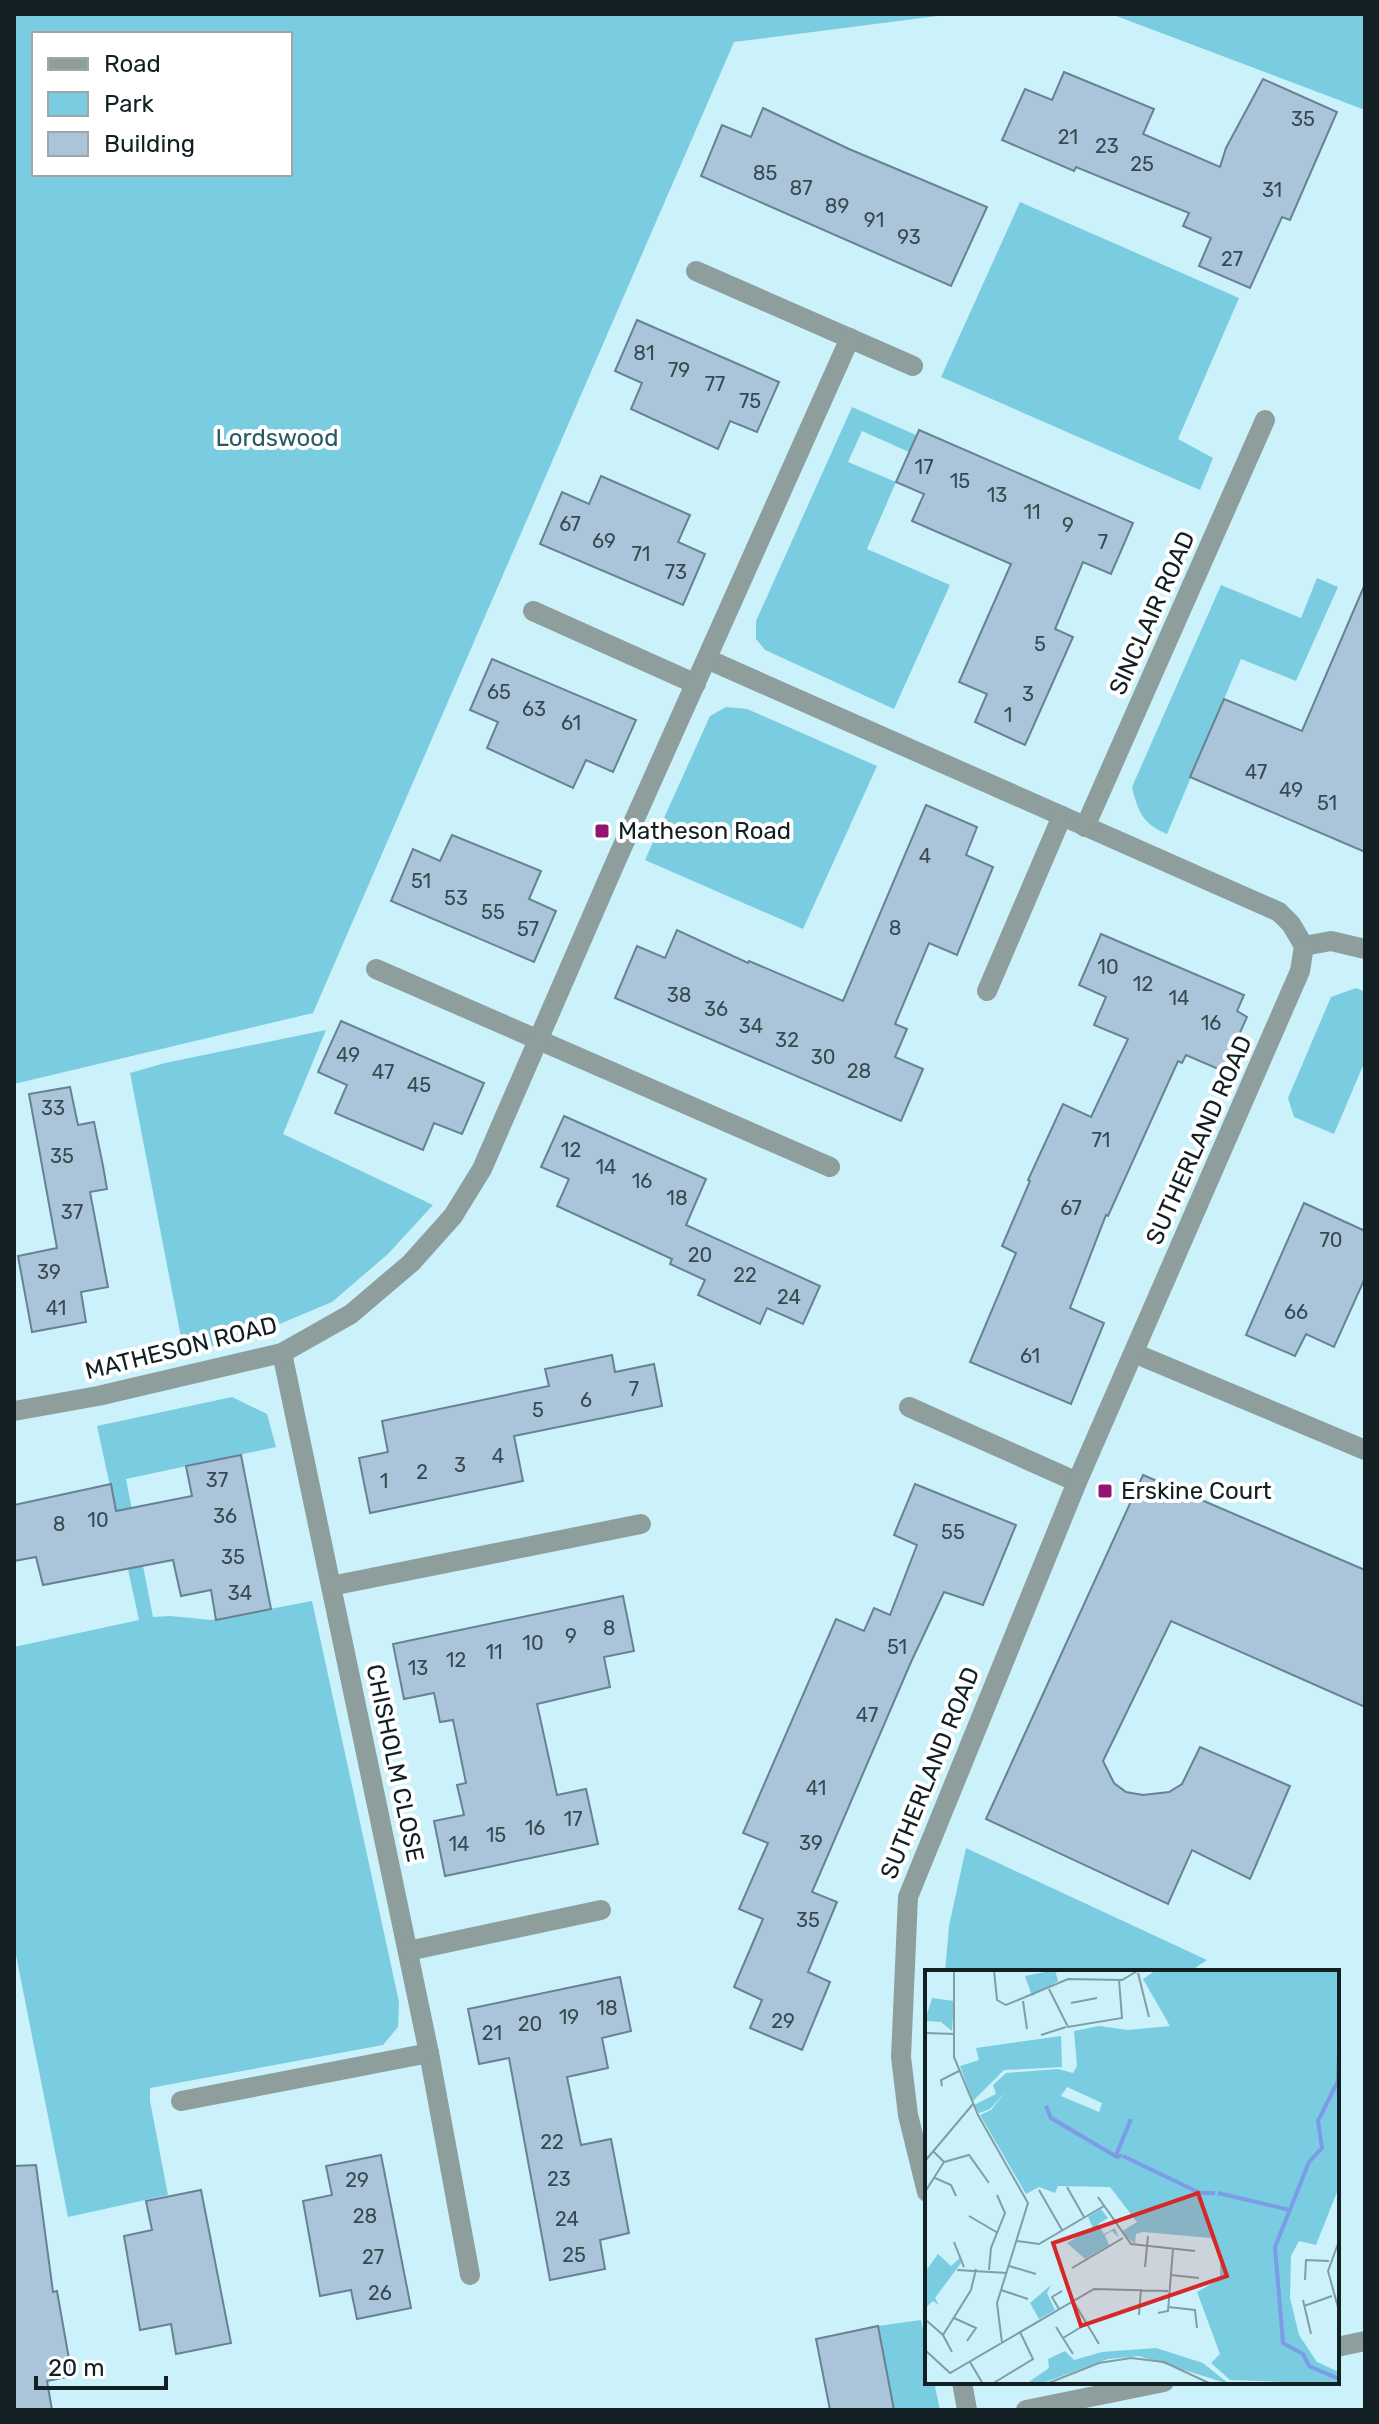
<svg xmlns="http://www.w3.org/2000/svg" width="1379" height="2424" font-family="Rubik,sans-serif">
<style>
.green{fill:#7acce0;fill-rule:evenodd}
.building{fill:#aac5da;stroke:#688194;stroke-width:2}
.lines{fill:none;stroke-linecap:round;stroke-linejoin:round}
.street{stroke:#8e9e9d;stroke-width:20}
.poi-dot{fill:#911572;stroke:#fff;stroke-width:3}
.labels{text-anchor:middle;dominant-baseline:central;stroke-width:8;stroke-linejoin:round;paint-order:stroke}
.number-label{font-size:20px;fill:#384951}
.park-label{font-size:24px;fill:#275b68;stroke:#fff}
.street-label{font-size:24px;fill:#122023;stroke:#fff}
.poi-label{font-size:24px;fill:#122023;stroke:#fff;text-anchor:start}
.inset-river{fill:none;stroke:#7c9ce7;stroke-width:4}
.inset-road{fill:none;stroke:#819da5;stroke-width:2}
.view{fill:#d62828;fill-opacity:0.15;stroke:#d62828;stroke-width:4}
.inset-edge{fill:none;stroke:#122023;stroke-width:4}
</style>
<rect width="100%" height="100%" fill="#cbf1fb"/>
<g class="green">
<path d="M 14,14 L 953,14 L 734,42 L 313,1013 L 14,1084 ZM 290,34 L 290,174 L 34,174 L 34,34 Z"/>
<path d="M 1111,14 L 1365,14 L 1365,110 Z"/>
<path d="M 1020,202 L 1239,298 L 1178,439 L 1213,458 L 1200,490 L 941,377 Z"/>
<path d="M 852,407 L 916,435 L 909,452 L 862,431 L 848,462 L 896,482 L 867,549 L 950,585 L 894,709 L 765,650 L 756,639 L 756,621 Z"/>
<path d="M 1317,578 L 1338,587 L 1296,681 L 1241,659 L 1167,834 C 1143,824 1138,812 1132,787 L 1221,585 L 1301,618 Z"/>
<path d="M 726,707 L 747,709 L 877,766 L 803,929 L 645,860 L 710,716 Z"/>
<path d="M 1356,988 L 1365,992 L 1365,1061 L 1334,1134 L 1294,1117 L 1288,1098 L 1331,997 Z"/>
<path d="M 326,1030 L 283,1134 L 433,1205 L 388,1254 L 332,1302 L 246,1338 L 184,1353 L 130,1073 L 165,1063 Z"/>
<path d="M 232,1397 L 267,1414 L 276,1447 L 126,1479 L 153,1617 L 170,1616 L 211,1620 L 312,1601 L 399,2002 L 398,2027 L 383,2045 L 150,2088 L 150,2101 L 168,2195 L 68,2217 L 14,1945 L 14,1647 L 139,1620 L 97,1426 Z"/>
<path d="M 966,1848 L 1207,1960 L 1189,1972 L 945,1972 L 949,1926 Z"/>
<path d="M 921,2320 L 927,2347 L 927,2382 L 934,2382 L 940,2410 L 894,2410 L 878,2326 Z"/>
</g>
<g class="building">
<path d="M 1064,72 L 1154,109 L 1143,134 L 1220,167 L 1226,148 L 1263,79 L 1337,112 L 1290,220 L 1282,217 L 1250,288 L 1199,266 L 1211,238 L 1183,226 L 1189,213 L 1076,167 L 1074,171 L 1002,140 L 1025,89 L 1052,100 Z"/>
<path d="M 763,108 L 849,149 L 987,207 L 951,286 L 701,176 L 722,125 L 751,137 Z"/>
<path d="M 637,320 L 779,382 L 757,432 L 730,421 L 718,449 L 631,409 L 642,383 L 615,371 Z"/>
<path d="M 919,430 L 1133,523 L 1111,574 L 1083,562 L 1055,629 L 1073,637 L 1025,745 L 975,722 L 987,694 L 959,682 L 1011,564 L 912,521 L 924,494 L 896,482 Z"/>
<path d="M 601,476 L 690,515 L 678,542 L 705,554 L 683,605 L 540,544 L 562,492 L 589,504 Z"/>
<path d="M 1365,584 L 1365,852 L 1190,777 L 1224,699 L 1302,731 Z"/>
<path d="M 492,659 L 636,720 L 613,772 L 586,760 L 573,788 L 487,748 L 498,722 L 470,710 Z"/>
<path d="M 926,805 L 977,827 L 966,855 L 993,867 L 957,955 L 929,943 L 895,1024 L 907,1029 L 895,1057 L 923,1069 L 901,1121 L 615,998 L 637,946 L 665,958 L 677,930 L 748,963 L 749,961 L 843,1001 Z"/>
<path d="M 452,835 L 541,871 L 529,899 L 556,911 L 534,962 L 391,901 L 413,849 L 440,861 Z"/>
<path d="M 1101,934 L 1244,995 L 1237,1011 L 1247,1017 L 1223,1071 L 1186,1055 L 1182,1063 L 1178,1061 L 1108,1216 L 1106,1215 L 1070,1308 L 1104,1323 L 1071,1404 L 970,1362 L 1016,1253 L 1002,1246 L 1030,1181 L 1028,1180 L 1063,1104 L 1091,1117 L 1128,1039 L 1094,1025 L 1106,997 L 1079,985 Z"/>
<path d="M 341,1021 L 484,1083 L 462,1134 L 434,1123 L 423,1150 L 335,1113 L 347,1085 L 318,1072 Z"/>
<path d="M 70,1087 L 78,1125 L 94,1122 L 103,1166 L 107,1189 L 90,1192 L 108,1287 L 81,1292 L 86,1322 L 32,1332 L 18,1256 L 57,1248 L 29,1094 Z"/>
<path d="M 564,1116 L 706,1179 L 686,1225 L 820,1286 L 803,1324 L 767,1308 L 760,1324 L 698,1295 L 705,1280 L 670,1264 L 672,1259 L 557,1206 L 569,1179 L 541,1167 Z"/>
<path d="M 1304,1203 L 1365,1231 L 1365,1278 L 1334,1347 L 1306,1334 L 1295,1356 L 1246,1335 Z"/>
<path d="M 612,1355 L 615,1372 L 654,1364 L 662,1406 L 514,1436 L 523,1481 L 370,1513 L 359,1458 L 388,1452 L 382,1421 L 549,1386 L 545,1369 Z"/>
<path d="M 241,1455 L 271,1609 L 216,1620 L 211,1590 L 181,1596 L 173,1560 L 43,1585 L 36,1557 L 14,1561 L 14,1505 L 111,1484 L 116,1511 L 192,1496 L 186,1466 Z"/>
<path d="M 1143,1475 L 1365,1570 L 1365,1707 L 1171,1621 L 1103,1761 L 1114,1783 L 1126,1792 L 1143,1795 L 1169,1792 L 1182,1784 L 1200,1747 L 1290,1786 L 1250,1879 L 1192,1850 L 1168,1904 L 986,1819 Z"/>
<path d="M 915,1484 L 1016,1525 L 983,1605 L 944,1592 L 911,1662 L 812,1892 L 837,1902 L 808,1972 L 830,1982 L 802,2050 L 750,2028 L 762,2000 L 734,1987 L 763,1919 L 739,1909 L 768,1843 L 743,1833 L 836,1619 L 864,1631 L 874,1608 L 890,1615 L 917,1545 L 894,1535 Z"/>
<path d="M 623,1596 L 634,1651 L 604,1657 L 610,1687 L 537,1704 L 557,1795 L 586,1789 L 598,1844 L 445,1876 L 434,1821 L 464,1815 L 457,1785 L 466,1783 L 453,1720 L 440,1722 L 434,1693 L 404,1699 L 393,1644 Z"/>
<path d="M 620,1977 L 631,2031 L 602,2038 L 608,2068 L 567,2077 L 581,2145 L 611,2139 L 629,2233 L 600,2240 L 605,2269 L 550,2280 L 509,2058 L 479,2064 L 468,2009 Z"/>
<path d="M 381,2155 L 411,2308 L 357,2319 L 351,2290 L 320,2296 L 303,2201 L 332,2195 L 326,2166 Z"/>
<path d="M 36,2165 L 53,2292 L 57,2291 L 72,2376 L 47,2381 L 52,2410 L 14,2410 L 14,2166 Z"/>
<path d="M 201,2190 L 231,2343 L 176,2354 L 171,2324 L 140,2330 L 124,2236 L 152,2230 L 146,2201 Z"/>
<path d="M 878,2326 L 894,2410 L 830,2410 L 816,2339 Z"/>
</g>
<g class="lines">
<g class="street">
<path d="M 696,271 L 913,366"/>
<path d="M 533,611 L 696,684"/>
<path d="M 707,659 L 1279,912 L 1291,924 L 1304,946"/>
<path d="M 1085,827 L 1265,420"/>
<path d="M 1304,946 L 1331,941 L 1365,949"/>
<path d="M 376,969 L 830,1167"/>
<path d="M 987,991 L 1062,816"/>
<path d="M 282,1353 L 429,2053 L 470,2275"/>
<path d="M 1134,1353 L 1365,1450"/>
<path d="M 909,1407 L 1077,1482"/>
<path d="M 14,1411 L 98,1396 L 282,1353 L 351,1314 L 411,1263 L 453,1216 L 482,1169 L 616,861 L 850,338"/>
<path d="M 331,1586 L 641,1524"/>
<path d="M 408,1951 L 601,1910"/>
<path d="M 181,2101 L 429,2053"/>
<path d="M 927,2192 L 908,2115 L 901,2057 L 908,1897 L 1077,1482 L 1300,971 L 1304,946"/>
<path d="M 1337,2347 L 1365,2341"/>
<path d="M 962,2382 L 967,2410"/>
<path d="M 1026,2410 L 1164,2382"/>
</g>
</g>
<g class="poi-dot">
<rect x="594" y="823" width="16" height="16" rx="4"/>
<rect x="1097" y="1483" width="16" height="16" rx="4"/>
</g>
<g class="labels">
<g class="number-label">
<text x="1303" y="119">35</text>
<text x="1068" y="137">21</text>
<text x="1107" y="146">23</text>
<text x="1142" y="164">25</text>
<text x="765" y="173">85</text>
<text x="801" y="188">87</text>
<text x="1272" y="190">31</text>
<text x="837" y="206">89</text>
<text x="874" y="220">91</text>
<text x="909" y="237">93</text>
<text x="1232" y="259">27</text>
<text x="644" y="353">81</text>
<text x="679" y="370">79</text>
<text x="715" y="384">77</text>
<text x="750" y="401">75</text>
<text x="924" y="467">17</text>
<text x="960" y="481">15</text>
<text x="997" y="495">13</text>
<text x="1032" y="512">11</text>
<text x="570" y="524">67</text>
<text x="1068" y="525">9</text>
<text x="604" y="541">69</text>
<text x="1103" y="542">7</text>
<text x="641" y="554">71</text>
<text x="676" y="572">73</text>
<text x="1040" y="644">5</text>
<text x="499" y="692">65</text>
<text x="1028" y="694">3</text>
<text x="534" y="709">63</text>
<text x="1008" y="715">1</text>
<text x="571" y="723">61</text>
<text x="1256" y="772">47</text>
<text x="1291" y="790">49</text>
<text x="1327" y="803">51</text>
<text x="925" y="856">4</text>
<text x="421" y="881">51</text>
<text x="456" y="898">53</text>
<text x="493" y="912">55</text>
<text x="895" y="928">8</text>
<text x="528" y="929">57</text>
<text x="1108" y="967">10</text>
<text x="1143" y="984">12</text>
<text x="679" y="995">38</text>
<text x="1179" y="998">14</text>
<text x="716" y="1009">36</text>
<text x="1211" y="1023">16</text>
<text x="751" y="1026">34</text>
<text x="787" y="1040">32</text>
<text x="348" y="1055">49</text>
<text x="823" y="1057">30</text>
<text x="859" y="1071">28</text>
<text x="383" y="1072">47</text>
<text x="419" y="1085">45</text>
<text x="53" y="1108">33</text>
<text x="1101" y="1140">71</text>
<text x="571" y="1150">12</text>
<text x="62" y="1156">35</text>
<text x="606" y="1167">14</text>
<text x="642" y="1181">16</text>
<text x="677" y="1198">18</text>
<text x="1071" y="1208">67</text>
<text x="72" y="1212">37</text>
<text x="1331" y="1240">70</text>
<text x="700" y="1255">20</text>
<text x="49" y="1272">39</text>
<text x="745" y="1275">22</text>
<text x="789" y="1297">24</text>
<text x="56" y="1308">41</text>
<text x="1296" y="1312">66</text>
<text x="1030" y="1356">61</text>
<text x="634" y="1389">7</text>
<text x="586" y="1400">6</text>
<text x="538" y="1410">5</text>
<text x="498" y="1456">4</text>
<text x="460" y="1465">3</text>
<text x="422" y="1472">2</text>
<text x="217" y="1480">37</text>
<text x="384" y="1481">1</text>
<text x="225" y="1516">36</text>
<text x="98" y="1520">10</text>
<text x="59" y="1524">8</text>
<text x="953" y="1532">55</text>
<text x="233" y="1557">35</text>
<text x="240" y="1593">34</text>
<text x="609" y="1628">8</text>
<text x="571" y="1636">9</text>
<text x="533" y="1643">10</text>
<text x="897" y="1647">51</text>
<text x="494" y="1652">11</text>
<text x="456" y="1660">12</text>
<text x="418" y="1668">13</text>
<text x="867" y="1715">47</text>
<text x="816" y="1788">41</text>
<text x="573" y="1819">17</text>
<text x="535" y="1828">16</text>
<text x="496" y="1835">15</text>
<text x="811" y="1843">39</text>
<text x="459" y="1844">14</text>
<text x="808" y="1920">35</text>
<text x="607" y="2008">18</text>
<text x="569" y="2017">19</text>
<text x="783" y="2021">29</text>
<text x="530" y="2024">20</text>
<text x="492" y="2033">21</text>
<text x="552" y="2142">22</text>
<text x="559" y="2179">23</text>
<text x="357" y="2180">29</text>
<text x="365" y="2216">28</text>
<text x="567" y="2219">24</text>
<text x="574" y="2255">25</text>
<text x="373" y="2257">27</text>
<text x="380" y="2293">26</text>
</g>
<g class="park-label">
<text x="277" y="438">Lordswood</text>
</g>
<g class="street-label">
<text transform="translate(1152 613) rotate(-66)">SINCLAIR ROAD</text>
<text transform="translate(1199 1140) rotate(-66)">SUTHERLAND ROAD</text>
<text transform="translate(181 1348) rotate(-14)">MATHESON ROAD</text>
<text transform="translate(395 1763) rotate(78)">CHISHOLM CLOSE</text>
<text transform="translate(930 1773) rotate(-68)">SUTHERLAND ROAD</text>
</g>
<g class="poi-label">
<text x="618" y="831">Matheson Road</text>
<text x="1121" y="1491">Erskine Court</text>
</g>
</g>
<g transform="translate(925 1970)">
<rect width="414" height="414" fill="#cbf1fb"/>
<path d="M 130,0 L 133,11 L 107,26 L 100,6 ZM 231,0 L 414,0 L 414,217 L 391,275 L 374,271 L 366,286 L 365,328 L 374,365 L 392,392 L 414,402 L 414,414 L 305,410 L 286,393 L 295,384 L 272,322 L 295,309 L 295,287 L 286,268 L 218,262 L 211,264 L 210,274 L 196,262 L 212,252 L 185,217 L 133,216 L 130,223 L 114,217 L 101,224 L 55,145 L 66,140 L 81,121 L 65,139 L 54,143 L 49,135 L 71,124 L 68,115 L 81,103 L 133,99 L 148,103 L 152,96 L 149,61 L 174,56 L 203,60 L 245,56 L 218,9 ZM 142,117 L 177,133 L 174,142 L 136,126 ZM 7,28 L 29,31 L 27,61 L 16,52 L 0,51 ZM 136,66 L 137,97 L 79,100 L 48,131 L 35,96 L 54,90 L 51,78 ZM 176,239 L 183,248 L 173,254 L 179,264 L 190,258 L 194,268 L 187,261 L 180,265 L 184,275 L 160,289 L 142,273 L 168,258 L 163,247 ZM 13,284 L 26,296 L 35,288 L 36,293 L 10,328 L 14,335 L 8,331 L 0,338 L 0,302 ZM 126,315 L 122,323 L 130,340 L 114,349 L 105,333 ZM 231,378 L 278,393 L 304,414 L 214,386 L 183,389 L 115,414 L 101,414 L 124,398 L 123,389 L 140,381 L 149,390 L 177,382 Z" fill="#7acce0" fill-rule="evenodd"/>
<path class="inset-river" d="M 414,84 L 413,111 L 393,151 L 397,178 L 384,192 L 350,277 L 358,373 L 378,384 L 384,396 L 414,409M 121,136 L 126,148 L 192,187 L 197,185M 191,185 L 206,149M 198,186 L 275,223 L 290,223M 293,223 L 365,240"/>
<path class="inset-road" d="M 29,0 L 29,87 L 53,145 L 103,233 L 72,333 L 77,373M 69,0 L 72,30 L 81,35 L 143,9 L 197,10 L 214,0M 213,3 L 224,47M 124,19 L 143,57 L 197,48 L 194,10M 98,31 L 102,59M 146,33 L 172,28M 0,63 L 30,64M 116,65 L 141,57M 17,116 L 16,110 L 34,101M 0,191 L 48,134M 19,192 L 44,185 L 64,213M 10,208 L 26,215 L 31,226M 142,217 L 159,247M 114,220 L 137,260M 0,222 L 19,192 L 8,181M 173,227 L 206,274 L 270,281M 44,246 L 73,263M 92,271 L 114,274 L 179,236M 414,271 L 403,301 L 414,341M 29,272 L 39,297M 84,296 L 111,304M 220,297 L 223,266M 147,298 L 198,268M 32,300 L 82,303M 64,300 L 66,278 L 80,243 L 72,225M 246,305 L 274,308M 380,310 L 381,290 L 404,291M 76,320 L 103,329M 378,330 L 386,364M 148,331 L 174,374M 379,336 L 407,326M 243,337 L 270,340 L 272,358M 134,339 L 127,327 L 137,321M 233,343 L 243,341 L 248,279M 214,345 L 216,319M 29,348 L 51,358 L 42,371M 2,351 L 18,365 L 27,382M 131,357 L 148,384M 18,365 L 46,320 L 51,299M 138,368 L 161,354M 0,380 L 25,403 L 169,319 L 243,321M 45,392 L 58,414M 67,414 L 108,389 L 95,362M 121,414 L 174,393 L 206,388 L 239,392 L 286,414"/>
<path class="view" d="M 273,223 L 302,306 L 156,356 L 128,273 Z"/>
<rect width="414" height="414" class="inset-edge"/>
</g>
<rect width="1379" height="2424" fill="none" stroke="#122023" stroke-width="32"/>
<rect x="32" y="32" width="260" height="144" fill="#ffffff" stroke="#a0a6a7" stroke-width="2"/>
<rect x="48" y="58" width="40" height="12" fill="#8e9e9d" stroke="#a0a6a7" stroke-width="2"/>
<text x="104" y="72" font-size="24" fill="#122023">Road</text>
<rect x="48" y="92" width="40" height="24" fill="#7acce0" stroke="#a0a6a7" stroke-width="2"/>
<text x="104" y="112" font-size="24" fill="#122023">Park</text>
<rect x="48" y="132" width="40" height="24" fill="#aac5da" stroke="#a0a6a7" stroke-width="2"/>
<text x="104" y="152" font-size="24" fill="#122023">Building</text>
<path d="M36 2376v12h130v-12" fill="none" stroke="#122023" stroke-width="4"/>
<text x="48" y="2376" font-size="24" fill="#122023" stroke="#ffffff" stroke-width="6" paint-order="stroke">20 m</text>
</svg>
